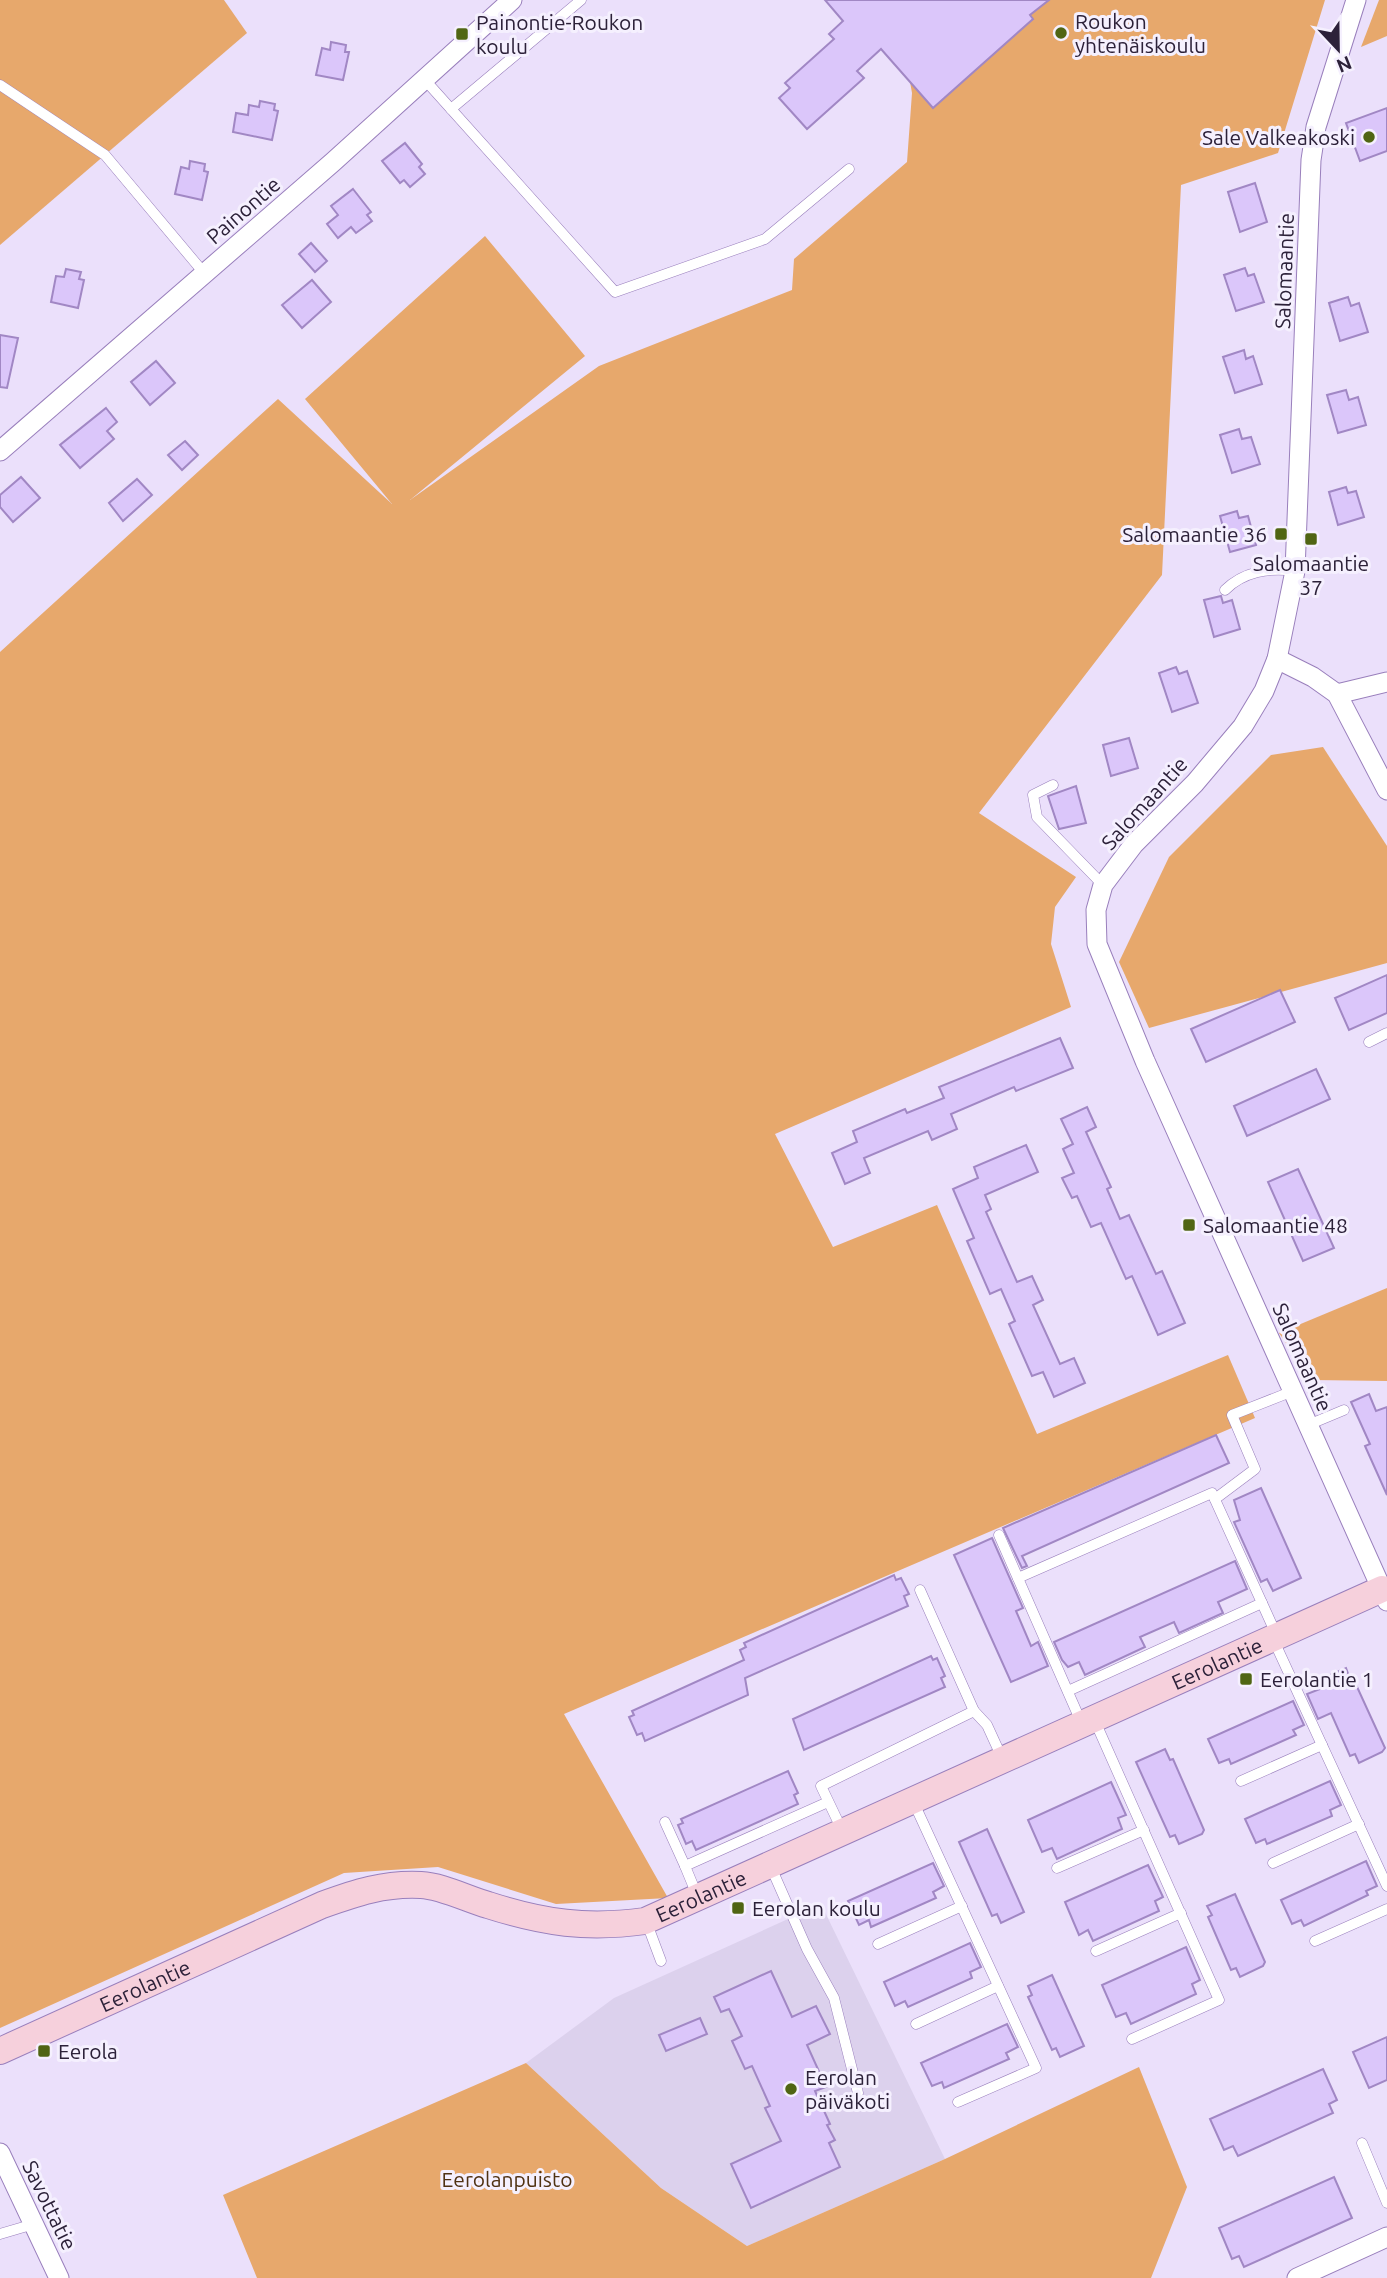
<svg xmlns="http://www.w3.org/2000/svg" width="1387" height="2278" font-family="Ubuntu,sans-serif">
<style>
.built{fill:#dcd1ed}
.green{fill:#e7a86c}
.building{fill:#dbc6fa;stroke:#a187c4;stroke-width:2}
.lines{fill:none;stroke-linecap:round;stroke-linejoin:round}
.lane-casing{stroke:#997fbc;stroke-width:11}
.street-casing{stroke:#997fbc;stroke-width:21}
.secondary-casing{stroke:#997fbc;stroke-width:28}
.lane{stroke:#fff;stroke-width:10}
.street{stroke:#fff;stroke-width:19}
.secondary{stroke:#f6d0dc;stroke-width:26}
.poi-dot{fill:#506513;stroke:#f5f0fe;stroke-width:2.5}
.labels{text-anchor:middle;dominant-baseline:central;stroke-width:6;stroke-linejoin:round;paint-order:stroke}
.poi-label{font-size:21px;fill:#2c2139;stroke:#f5f0fe;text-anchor:start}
.street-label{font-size:21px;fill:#2c2139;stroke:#f5f0fe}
.park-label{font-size:21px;fill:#503213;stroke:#f5f0fe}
</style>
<rect width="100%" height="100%" fill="#ebe0fb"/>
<path class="built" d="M 821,1904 L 945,2159 L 747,2246 L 661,2188 L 526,2063 L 614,1998 Z"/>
<g class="green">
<path d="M 0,0 L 224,0 L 247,33 L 0,245 Z"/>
<path d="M 876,0 L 1325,0 L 1278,153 L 1181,185 L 1162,575 L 979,813 L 1076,877 L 1055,907 L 1051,944 L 1071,1007 L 775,1134 L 833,1247 L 937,1205 L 1037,1434 L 1228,1355 L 1255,1418 L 564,1714 L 668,1898 L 556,1904 L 438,1867 L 344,1873 L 0,2028 L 0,652 L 278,399 L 392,504 L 305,399 L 485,236 L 585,356 L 410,500 L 599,366 L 792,290 L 794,259 L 907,162 L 912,93 L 899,19 Z"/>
<path d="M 1379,0 L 1387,0 L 1387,36 L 1361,47 Z"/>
<path d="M 1323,747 L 1387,846 L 1387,963 L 1149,1028 L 1119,962 L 1169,857 L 1271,755 Z"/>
<path d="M 1387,1288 L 1387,1381 L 1312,1380 L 1279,1333 Z"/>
<path d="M 526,2063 L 661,2188 L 747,2246 L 945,2159 L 1139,2067 L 1187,2187 L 1151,2278 L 257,2278 L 223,2195 Z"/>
</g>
<g class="building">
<path d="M 825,0 L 1049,0 L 1030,15 L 1033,19 L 933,108 L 881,49 L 857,71 L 864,78 L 807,129 L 779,98 L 790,88 L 785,83 L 834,39 L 829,34 L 843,21 Z"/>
<path d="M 331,42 L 346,45 L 345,52 L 349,52 L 343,80 L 316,75 L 322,48 L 330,50 Z"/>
<path d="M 260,101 L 275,104 L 274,110 L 278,111 L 272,140 L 233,132 L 236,113 L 248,115 L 249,105 L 259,107 Z"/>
<path d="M 1387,108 L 1387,151 L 1360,161 L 1346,123 Z"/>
<path d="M 405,143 L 422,164 L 419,167 L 425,174 L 410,187 L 404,180 L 400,183 L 382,161 Z"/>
<path d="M 190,161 L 205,164 L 204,171 L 208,172 L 202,200 L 175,194 L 181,167 L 189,169 Z"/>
<path d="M 1255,183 L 1267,222 L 1240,232 L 1228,192 Z"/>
<path d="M 353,189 L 371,212 L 367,215 L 372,221 L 356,233 L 351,227 L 338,238 L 327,224 L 338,215 L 331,206 Z"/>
<path d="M 311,243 L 327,261 L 315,272 L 299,254 Z"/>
<path d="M 1245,268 L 1248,276 L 1254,274 L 1264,302 L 1236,311 L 1224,275 Z"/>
<path d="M 66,269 L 81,272 L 79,279 L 84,280 L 78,308 L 51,302 L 56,276 L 64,277 Z"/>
<path d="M 312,280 L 331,302 L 302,328 L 282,305 Z"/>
<path d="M 1348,297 L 1351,306 L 1359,303 L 1368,332 L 1340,341 L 1329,303 Z"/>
<path d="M 0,335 L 18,338 L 7,388 L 0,387 Z"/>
<path d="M 1244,350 L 1246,359 L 1253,356 L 1262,384 L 1235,393 L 1223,357 Z"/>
<path d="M 156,361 L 175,383 L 150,405 L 131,382 Z"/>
<path d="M 1346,390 L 1349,400 L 1358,397 L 1366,425 L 1338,433 L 1327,395 Z"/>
<path d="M 106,408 L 117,422 L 107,431 L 114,439 L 80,468 L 60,445 Z"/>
<path d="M 1239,429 L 1242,439 L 1251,437 L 1260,464 L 1232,473 L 1220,435 Z"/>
<path d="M 185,441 L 198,455 L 182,470 L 168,455 Z"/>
<path d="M 21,477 L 40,498 L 13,522 L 0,507 L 0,495 Z"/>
<path d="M 137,479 L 152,495 L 123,521 L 109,503 Z"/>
<path d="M 1346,487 L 1348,493 L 1356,491 L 1364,517 L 1338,525 L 1329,492 Z"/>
<path d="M 1237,511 L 1239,518 L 1248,516 L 1256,545 L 1230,552 L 1220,516 Z"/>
<path d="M 1221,596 L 1223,603 L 1232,600 L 1240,629 L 1214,637 L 1204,600 Z"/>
<path d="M 1176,667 L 1179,674 L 1187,671 L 1198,703 L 1172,712 L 1159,673 Z"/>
<path d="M 1129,738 L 1138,768 L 1111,776 L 1103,745 Z"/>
<path d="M 1076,786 L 1086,823 L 1059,829 L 1048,796 Z"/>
<path d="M 1387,975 L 1387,1013 L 1349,1030 L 1335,998 Z"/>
<path d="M 1280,990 L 1295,1022 L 1206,1062 L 1191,1029 Z"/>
<path d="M 1060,1038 L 1073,1068 L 1016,1091 L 1014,1087 L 951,1114 L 957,1129 L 932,1140 L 928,1131 L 864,1158 L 870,1173 L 845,1184 L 832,1153 L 857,1142 L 853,1131 L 905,1109 L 907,1113 L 944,1098 L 939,1087 Z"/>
<path d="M 1316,1069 L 1330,1099 L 1247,1136 L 1234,1106 Z"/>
<path d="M 1087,1107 L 1096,1127 L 1086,1132 L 1111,1187 L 1107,1189 L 1120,1219 L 1129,1215 L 1156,1274 L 1162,1271 L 1185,1323 L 1158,1335 L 1132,1276 L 1126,1279 L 1101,1223 L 1091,1227 L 1077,1196 L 1072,1198 L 1062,1178 L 1074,1173 L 1063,1149 L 1073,1144 L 1061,1119 Z"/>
<path d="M 1026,1145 L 1038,1172 L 985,1195 L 991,1209 L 986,1212 L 1017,1282 L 1032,1276 L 1043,1300 L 1033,1305 L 1060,1364 L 1074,1358 L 1085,1383 L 1054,1397 L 1043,1372 L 1032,1376 L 1009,1324 L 1015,1321 L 1001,1289 L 990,1294 L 967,1241 L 974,1238 L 953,1189 L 978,1178 L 974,1167 Z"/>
<path d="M 1298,1169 L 1334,1248 L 1303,1261 L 1268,1182 Z"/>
<path d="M 1369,1394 L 1376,1411 L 1387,1407 L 1387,1495 L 1365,1446 L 1370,1444 L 1351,1402 Z"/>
<path d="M 1216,1435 L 1229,1463 L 1022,1556 L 1027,1566 L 1022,1568 L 1003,1528 Z"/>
<path d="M 1261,1488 L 1301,1578 L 1273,1591 L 1267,1579 L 1261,1582 L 1234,1522 L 1240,1520 L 1234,1500 Z"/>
<path d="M 992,1538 L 1023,1608 L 1016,1611 L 1031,1646 L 1038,1642 L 1048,1666 L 1011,1682 L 954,1555 Z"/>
<path d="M 1235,1561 L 1247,1589 L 1218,1602 L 1223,1613 L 1179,1633 L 1174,1622 L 1140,1637 L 1145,1647 L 1085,1675 L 1079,1662 L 1068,1667 L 1062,1660 L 1054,1642 Z"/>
<path d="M 894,1575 L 896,1580 L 901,1578 L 909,1594 L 904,1596 L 908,1606 L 745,1678 L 748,1695 L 645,1741 L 642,1733 L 637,1735 L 629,1717 L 634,1715 L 632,1711 L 744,1660 L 740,1650 L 746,1647 L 744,1643 Z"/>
<path d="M 931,1656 L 933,1660 L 937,1658 L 945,1676 L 941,1678 L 945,1687 L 804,1750 L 793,1719 Z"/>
<path d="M 1346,1668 L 1350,1679 L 1353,1678 L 1385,1748 L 1382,1752 L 1359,1763 L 1355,1754 L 1350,1756 L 1331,1713 L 1318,1719 L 1307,1694 L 1320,1689 L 1316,1681 Z"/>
<path d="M 1293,1701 L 1304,1725 L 1293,1730 L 1296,1735 L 1231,1764 L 1229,1759 L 1219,1763 L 1208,1739 Z"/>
<path d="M 1165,1749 L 1170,1760 L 1173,1759 L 1204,1830 L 1202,1834 L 1179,1844 L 1175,1835 L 1170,1837 L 1136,1762 Z"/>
<path d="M 788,1771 L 798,1793 L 794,1795 L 798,1804 L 696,1850 L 692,1841 L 686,1844 L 678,1825 L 683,1823 L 681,1819 Z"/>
<path d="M 1330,1781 L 1341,1805 L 1330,1810 L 1332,1816 L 1267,1844 L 1265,1839 L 1256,1843 L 1245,1819 Z"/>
<path d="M 1111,1782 L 1126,1815 L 1118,1818 L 1122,1829 L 1057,1859 L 1052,1848 L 1042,1852 L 1028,1820 Z"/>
<path d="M 987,1829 L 1024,1912 L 1001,1923 L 997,1914 L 992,1916 L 959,1842 Z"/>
<path d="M 1366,1861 L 1377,1886 L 1366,1891 L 1368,1895 L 1304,1926 L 1301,1920 L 1292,1924 L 1281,1900 Z"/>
<path d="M 933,1863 L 944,1886 L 933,1892 L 936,1898 L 871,1927 L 869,1920 L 859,1925 L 848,1901 Z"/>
<path d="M 1148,1865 L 1163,1897 L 1155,1901 L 1159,1911 L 1093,1941 L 1088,1930 L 1079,1935 L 1065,1902 Z"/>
<path d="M 1235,1894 L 1265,1962 L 1263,1966 L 1240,1977 L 1236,1968 L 1231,1970 L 1208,1917 L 1212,1915 L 1207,1906 Z"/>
<path d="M 970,1943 L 981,1967 L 970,1972 L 972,1978 L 908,2007 L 905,2001 L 895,2006 L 884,1982 Z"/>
<path d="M 1186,1947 L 1200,1980 L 1192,1984 L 1196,1994 L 1131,2024 L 1126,2013 L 1116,2017 L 1102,1985 Z"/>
<path d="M 771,1971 L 792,2017 L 816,2006 L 830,2034 L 807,2045 L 826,2087 L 815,2091 L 830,2124 L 827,2125 L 835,2140 L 829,2143 L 840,2167 L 751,2208 L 731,2164 L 781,2141 L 765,2108 L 770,2106 L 752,2066 L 745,2069 L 732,2041 L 742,2036 L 729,2009 L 721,2012 L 714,1997 Z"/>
<path d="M 1052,1975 L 1084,2046 L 1060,2057 L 1056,2048 L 1052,2050 L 1028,1997 L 1032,1995 L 1028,1986 Z"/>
<path d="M 700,2018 L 707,2034 L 666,2051 L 659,2035 Z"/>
<path d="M 1007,2024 L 1018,2047 L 1006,2053 L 1009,2059 L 944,2088 L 942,2082 L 932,2086 L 921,2063 Z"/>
<path d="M 1387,2037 L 1387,2080 L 1369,2088 L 1353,2052 Z"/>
<path d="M 1323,2069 L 1337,2100 L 1329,2104 L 1333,2113 L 1238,2156 L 1233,2146 L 1224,2150 L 1210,2119 Z"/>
<path d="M 1334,2177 L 1352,2218 L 1244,2267 L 1239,2256 L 1232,2259 L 1219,2228 Z"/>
</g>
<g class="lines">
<g class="lane-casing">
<g id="lane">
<path d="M 425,80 L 615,292 L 765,239 L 849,169"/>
<path d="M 0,85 L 105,155 L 204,273"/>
<path d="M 451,109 L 581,0"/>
<path d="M 1225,590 C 1243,572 1269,567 1295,571"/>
<path d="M 1053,785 L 1033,795 L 1037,817 L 1103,885"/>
<path d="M 1369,1042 L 1387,1033"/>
<path d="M 1308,1425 L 1344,1410"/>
<path d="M 1215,1499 L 1255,1469 L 1232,1415 L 1293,1391"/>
<path d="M 999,1535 L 1082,1724"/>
<path d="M 1018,1578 L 1212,1493 L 1262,1603 L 1068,1691"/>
<path d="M 920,1590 L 974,1711 L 987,1725 L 1003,1760"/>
<path d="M 1262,1603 L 1276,1634"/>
<path d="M 1274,1641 L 1387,1886"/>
<path d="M 1094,1719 L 1219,2000 L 1132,2039"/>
<path d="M 1241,1781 L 1322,1745"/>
<path d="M 913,1801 L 1036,2068 L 958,2102"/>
<path d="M 665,1822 L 685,1866"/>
<path d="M 842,1830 L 821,1786 L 974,1711"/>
<path d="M 1273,1863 L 1359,1824"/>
<path d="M 770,1865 L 807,1949 L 834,1998 L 858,2093"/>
<path d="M 1057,1868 L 1144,1830"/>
<path d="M 697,1895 L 685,1866 L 828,1802"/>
<path d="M 646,1921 L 661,1961"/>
<path d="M 1315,1941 L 1387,1909"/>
<path d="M 878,1944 L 962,1906"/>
<path d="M 1096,1951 L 1181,1913"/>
<path d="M 916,2024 L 998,1986"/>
<path d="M 1362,2143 L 1387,2203"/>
<path d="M 0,2234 L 34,2224"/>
</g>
</g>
<g class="street-casing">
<g id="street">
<path d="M 1356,0 L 1316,127 L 1311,160 L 1295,571 L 1277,659 L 1264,691 L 1243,726 L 1195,783 L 1134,844 L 1103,885 L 1096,910 L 1097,944 L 1145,1061 L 1387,1601"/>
<path d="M 0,451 L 333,162 L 512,0"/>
<path d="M 1277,659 L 1313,677 L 1337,694 L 1387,790"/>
<path d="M 1337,694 L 1387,682"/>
<path d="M 0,2153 L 59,2278"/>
<path d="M 1297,2278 L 1387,2237"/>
</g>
</g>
<g class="secondary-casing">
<g id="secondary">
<path id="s1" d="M 0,2051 L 322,1905 C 355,1893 385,1883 421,1885 C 442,1886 467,1899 488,1905 C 544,1923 587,1929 645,1921 L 1382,1589"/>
</g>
</g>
<use href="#lane" class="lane"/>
<use href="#street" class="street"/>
<use href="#secondary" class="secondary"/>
</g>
<g class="poi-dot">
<circle cx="1061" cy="33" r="7"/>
<rect x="455" y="27" width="14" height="14" rx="3.5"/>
<circle cx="1369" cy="137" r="7"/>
<rect x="1274" y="527" width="14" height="14" rx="3.5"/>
<rect x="1304" y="532" width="14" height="14" rx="3.5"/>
<rect x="1182" y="1218" width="14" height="14" rx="3.5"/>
<rect x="1239" y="1672" width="14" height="14" rx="3.5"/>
<rect x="731" y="1901" width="14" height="14" rx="3.5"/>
<rect x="37" y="2044" width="14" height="14" rx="3.5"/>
<circle cx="791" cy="2089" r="7"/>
</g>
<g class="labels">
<g class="poi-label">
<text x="1075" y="21">Roukon<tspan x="1075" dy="24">yhtenäiskoulu</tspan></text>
<text x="476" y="22">Painontie-Roukon<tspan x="476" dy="24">koulu</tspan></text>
<text x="1355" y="137" text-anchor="end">Sale Valkeakoski</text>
<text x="1267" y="534" text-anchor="end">Salomaantie 36</text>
<text x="1311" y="563" text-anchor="middle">Salomaantie<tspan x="1311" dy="24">37</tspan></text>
<text x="1203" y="1225">Salomaantie 48</text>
<text x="1260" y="1679">Eerolantie 1</text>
<text x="752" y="1908">Eerolan koulu</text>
<text x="58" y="2051">Eerola</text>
<text x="805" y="2077">Eerolan<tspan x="805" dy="24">päiväkoti</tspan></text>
</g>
<g class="street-label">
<text transform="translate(243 210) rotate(-41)">Painontie</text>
<text transform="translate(1284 271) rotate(-88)">Salomaantie</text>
<text transform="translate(1144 803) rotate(-48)">Salomaantie</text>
<text transform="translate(1303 1357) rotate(66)">Salomaantie</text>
<text stroke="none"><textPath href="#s1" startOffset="1312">Eerolantie</textPath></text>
<text stroke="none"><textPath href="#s1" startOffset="746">Eerolantie</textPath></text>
<text stroke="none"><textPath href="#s1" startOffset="159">Eerolantie</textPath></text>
<text transform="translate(50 2205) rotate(64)">Savottatie</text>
</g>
<g class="park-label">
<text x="507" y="2179">Eerolanpuisto</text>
</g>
</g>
<g transform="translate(1338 49) rotate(158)" stroke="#f5f0fe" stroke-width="5" paint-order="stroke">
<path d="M0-5L12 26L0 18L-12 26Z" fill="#2c2139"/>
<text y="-10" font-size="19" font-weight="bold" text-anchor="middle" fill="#2c2139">N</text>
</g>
</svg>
